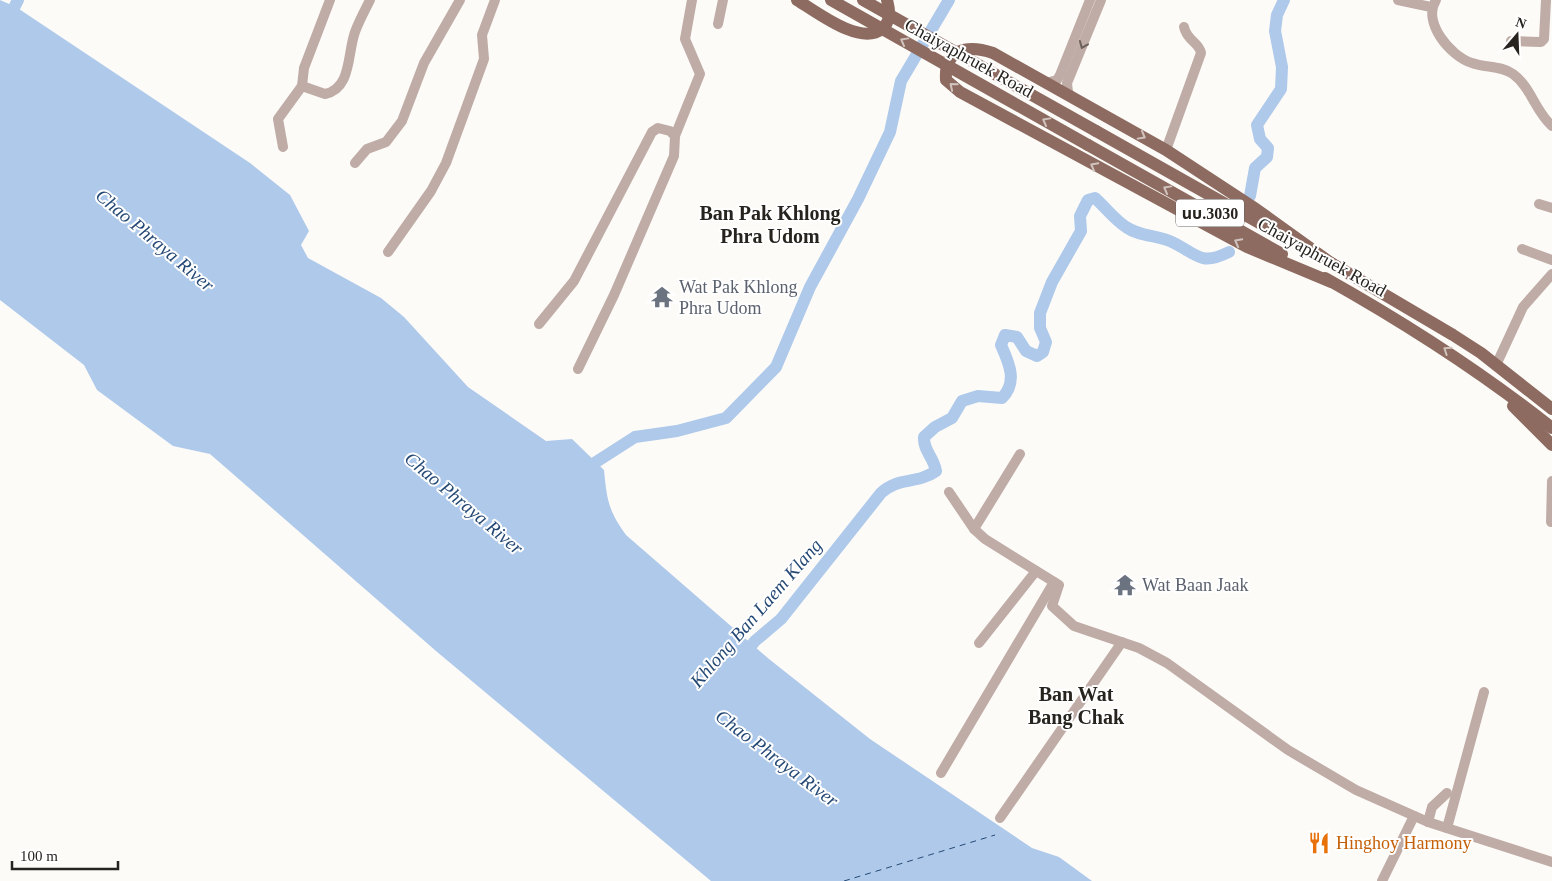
<svg xmlns="http://www.w3.org/2000/svg" width="1552" height="881" font-family="'Times New Roman','Noto Sans Thai',serif">
<style>
.water{fill:#aec9ea}
.lines{fill:none;stroke-linecap:round;stroke-linejoin:round}
.river{stroke:#aec9ea;stroke-width:12}
.ferry{stroke:#254975;stroke-width:1;stroke-dasharray:6 5;stroke-linecap:butt}
.minor{stroke:#c0aca6;stroke-width:10}
.major{stroke:#8d6b60;stroke-width:12}
.major-bridge{stroke:#8d6b60;stroke-width:12}
.oneway{stroke:#d1c4bf}
.oneway2{stroke:#6c615b}
.labels{text-anchor:middle;dominant-baseline:central;stroke-width:4;stroke-linejoin:round;paint-order:stroke}
.shield{fill:#fff;stroke:#686562;stroke-width:1}
.shield-label{font-size:16px;font-weight:bold;fill:#27231e}
.street-label{font-size:18px;fill:#27231e;stroke:#fff}
.worship-label{font-size:18px;fill:#5b616d;stroke:#fff;text-anchor:start}
.food-label{font-size:18px;fill:#c56008;stroke:#fff;text-anchor:start}
.water-label{font-size:19px;font-style:italic;fill:#254975;stroke:#fff}
.quarter-label{font-size:20px;font-weight:bold;fill:#27231e;stroke:#fff}
</style>
<rect width="100%" height="100%" fill="#fdfbf8"/>
<path class="water" d="M 0,0 L 16,7 L 250,163 L 290,195 L 309,231 L 301,245 L 308,258 L 381,298 L 404,317 L 468,387 L 546,441 L 572,439 L 604,470 C 607,500 608,510 626,535 L 769,659 L 870,739 L 1032,848 L 1059,857 L 1092,881 L 711,881 L 436,651 L 210,454 L 173,446 L 97,390 L 84,365 L 0,300 Z"/>
<g class="lines">
<g class="river">
<path d="M 0,35 L 18,0"/>
<path d="M 1250,196 L 1255,168 L 1267,157 L 1268,148 L 1260,139 L 1257,125 L 1281,89 L 1282,67 L 1275,31 L 1277,15 L 1284,0"/>
<path d="M 582,471 L 635,437 L 677,431 L 726,418 L 776,367 L 810,287 L 858,199 L 890,132 L 901,81 L 949,0"/>
<path d="M 741,658 L 755,641 L 781,619 L 881,493 C 899,476 916,485 936,471 C 934,458 923,450 924,437 L 935,427 L 952,418 L 962,401 L 978,396 L 1002,398 C 1018,382 1009,363 1001,345 L 1005,335 L 1017,337 L 1026,351 L 1037,356 L 1043,352 L 1046,342 L 1040,328 L 1040,313 L 1052,282 L 1081,231 L 1080,216 L 1088,200 L 1095,198 C 1105,207 1115,220 1126,227 C 1140,237 1159,235 1174,243 C 1198,255 1201,266 1229,252"/>
</g>
<path class="ferry" d="M 844,881 L 995,835"/>
<g class="minor">
<path d="M 1398,0 L 1431,7"/>
<path d="M 1436,0 C 1422,22 1450,56 1472,63 C 1485,68 1501,65 1513,74 C 1531,87 1535,111 1552,126"/>
<path d="M 718,24 L 723,0"/>
<path d="M 1511,41 L 1541,42 L 1544,39 L 1546,0"/>
<path d="M 1046,83 L 1057,80 L 1060,75 L 1090,0"/>
<path d="M 302,86 L 325,94 C 352,88 347,54 355,32 C 359,21 365,10 370,0"/>
<path d="M 1071,97 L 1068,92 L 1067,83 L 1101,0"/>
<path d="M 283,147 L 278,119 L 302,86 L 304,68 L 330,0"/>
<path d="M 1166,150 L 1201,53 C 1199,42 1187,41 1184,27"/>
<path d="M 355,163 L 367,149 L 386,142 L 402,121 L 424,63 L 460,0"/>
<path d="M 1539,204 L 1552,208"/>
<path d="M 1522,249 L 1552,260"/>
<path d="M 388,252 L 431,191 L 446,163 L 484,59 L 482,35 L 495,0"/>
<path d="M 539,324 L 574,281 L 652,132 L 658,128 L 670,131 L 675,136"/>
<path d="M 1498,361 L 1523,307 L 1552,274"/>
<path d="M 578,369 L 614,295 L 674,156 L 675,136 L 700,74 L 685,39 L 692,0"/>
<path d="M 949,492 L 974,529 L 985,539 L 1059,585 L 1052,606 L 1074,626 L 1139,648 L 1167,663 L 1288,750 L 1356,790 L 1428,822 L 1552,862"/>
<path d="M 1551,522 L 1552,481"/>
<path d="M 974,529 L 1020,454"/>
<path d="M 979,643 L 1036,571"/>
<path d="M 941,773 L 1054,582"/>
<path d="M 1000,818 L 1122,642"/>
<path d="M 1428,822 L 1432,807 L 1447,793"/>
<path d="M 1447,828 L 1484,692"/>
<path d="M 1382,881 L 1414,816"/>
</g>
<g class="major">
<path d="M 797,0 C 817,12 860,46 882,29 C 891,21 890,11 887,0"/>
<path d="M 1096,131 L 1279,234"/>
<path d="M 1088,145 L 1282,254"/>
<path d="M 1331,263 L 1453,335 L 1481,353 L 1552,409"/>
<path d="M 1325,278 C 1407,324 1479,370 1552,428"/>
<path d="M 1331,282 L 1247,247 L 960,92 L 946,80 C 944,49 967,44 993,53 L 1166,150 L 1256,209 L 1338,268"/>
<path d="M 1513,406 L 1552,445"/>
</g>
<g class="major-bridge">
<path d="M 831,0 L 1088,145"/>
<path d="M 863,0 L 1096,131"/>
</g>
</g>
<defs><path id="oneway-chevron" d="M-2-3.5L2.5 0L-2 3.5" fill="none" stroke-width="1.6" stroke-linecap="round" stroke-linejoin="round" transform="scale(1.25)"/></defs>
<g class="oneway">
<use href="#oneway-chevron" transform="translate(904 41) rotate(-151)"/>
<use href="#oneway-chevron" transform="translate(953 86) rotate(-140)"/>
<use href="#oneway-chevron" transform="translate(1046 121) rotate(-151)"/>
<use href="#oneway-chevron" transform="translate(1142 136) rotate(29)"/>
<use href="#oneway-chevron" transform="translate(1094 166) rotate(-152)"/>
<use href="#oneway-chevron" transform="translate(1167 189) rotate(-151)"/>
<use href="#oneway-chevron" transform="translate(1238 242) rotate(-152)"/>
<use href="#oneway-chevron" transform="translate(1447 350) rotate(-146)"/>
</g>
<use class="oneway2" href="#oneway-chevron" transform="translate(1083 45) rotate(112)"/>
<defs>
<g id="temple-bare" transform="scale(1.725)"><path d="M0-6L5-2H3V0L6.5 2.5H4V6H1.5V3h-3V6H-4V2.5H-6.5L-3 0V-2H-5Z" fill="#6b7280" stroke="#fff" stroke-width="2.5" paint-order="stroke"/></g>
<g id="restaurant-bare" transform="scale(1.725)"><path d="M-5-6h1v4h1v-4h1v4h1v-4h1v5L-1.5 .5V6h-2V.5L-5-1ZM5-6V6H3V1.5H1.5Q1.5-4 5-6Z" fill="#e8710a" stroke="#fff" stroke-width="2.5" paint-order="stroke"/></g>
</defs>
<g fill-rule="evenodd">
<use href="#temple-bare" x="662" y="297"/>
<use href="#temple-bare" x="1125" y="585"/>
<use href="#restaurant-bare" x="1319" y="843"/>
</g>
<g class="labels">
<rect class="shield" x="1176" y="199.5" width="68" height="27" rx="4"/>
<g class="shield-label">
<text x="1210" y="213">นบ.3030</text>
</g>
<g class="street-label">
<text transform="translate(969 58) rotate(29)">Chaiyaphruek Road</text>
<text transform="translate(1322 257) rotate(29)">Chaiyaphruek Road</text>
</g>
<g class="worship-label">
<text x="679" y="287">Wat Pak Khlong<tspan x="679" dy="21">Phra Udom</tspan></text>
<text x="1142" y="585">Wat Baan Jaak</text>
</g>
<g class="food-label">
<text x="1336" y="843">Hinghoy Harmony</text>
</g>
<g class="water-label">
<text transform="translate(155 240) rotate(40)">Chao Phraya River</text>
<text transform="translate(464 503) rotate(40)">Chao Phraya River</text>
<text transform="translate(756 613) rotate(-49)">Khlong Ban Laem Klang</text>
<text transform="translate(777 758) rotate(37)">Chao Phraya River</text>
</g>
<g class="quarter-label">
<text x="770" y="213">Ban Pak Khlong<tspan x="770" dy="23">Phra Udom</tspan></text>
<text x="1076" y="694">Ban Wat<tspan x="1076" dy="23">Bang Chak</tspan></text>
</g>
</g>
<g transform="translate(1517 35) rotate(19)" stroke="#ffffff" stroke-width="4" paint-order="stroke">
<path d="M0-4L9 19L0 12L-9 19Z" fill="#27231e"/>
<text y="-8" font-size="14" font-weight="bold" text-anchor="middle" fill="#27231e">N</text>
</g>
<path d="M12 861v8h106v-8" fill="none" stroke="#27231e" stroke-width="2.5"/>
<text x="20" y="861" font-size="15" fill="#27231e" stroke="#ffffff" stroke-width="4" paint-order="stroke">100 m</text>
</svg>
